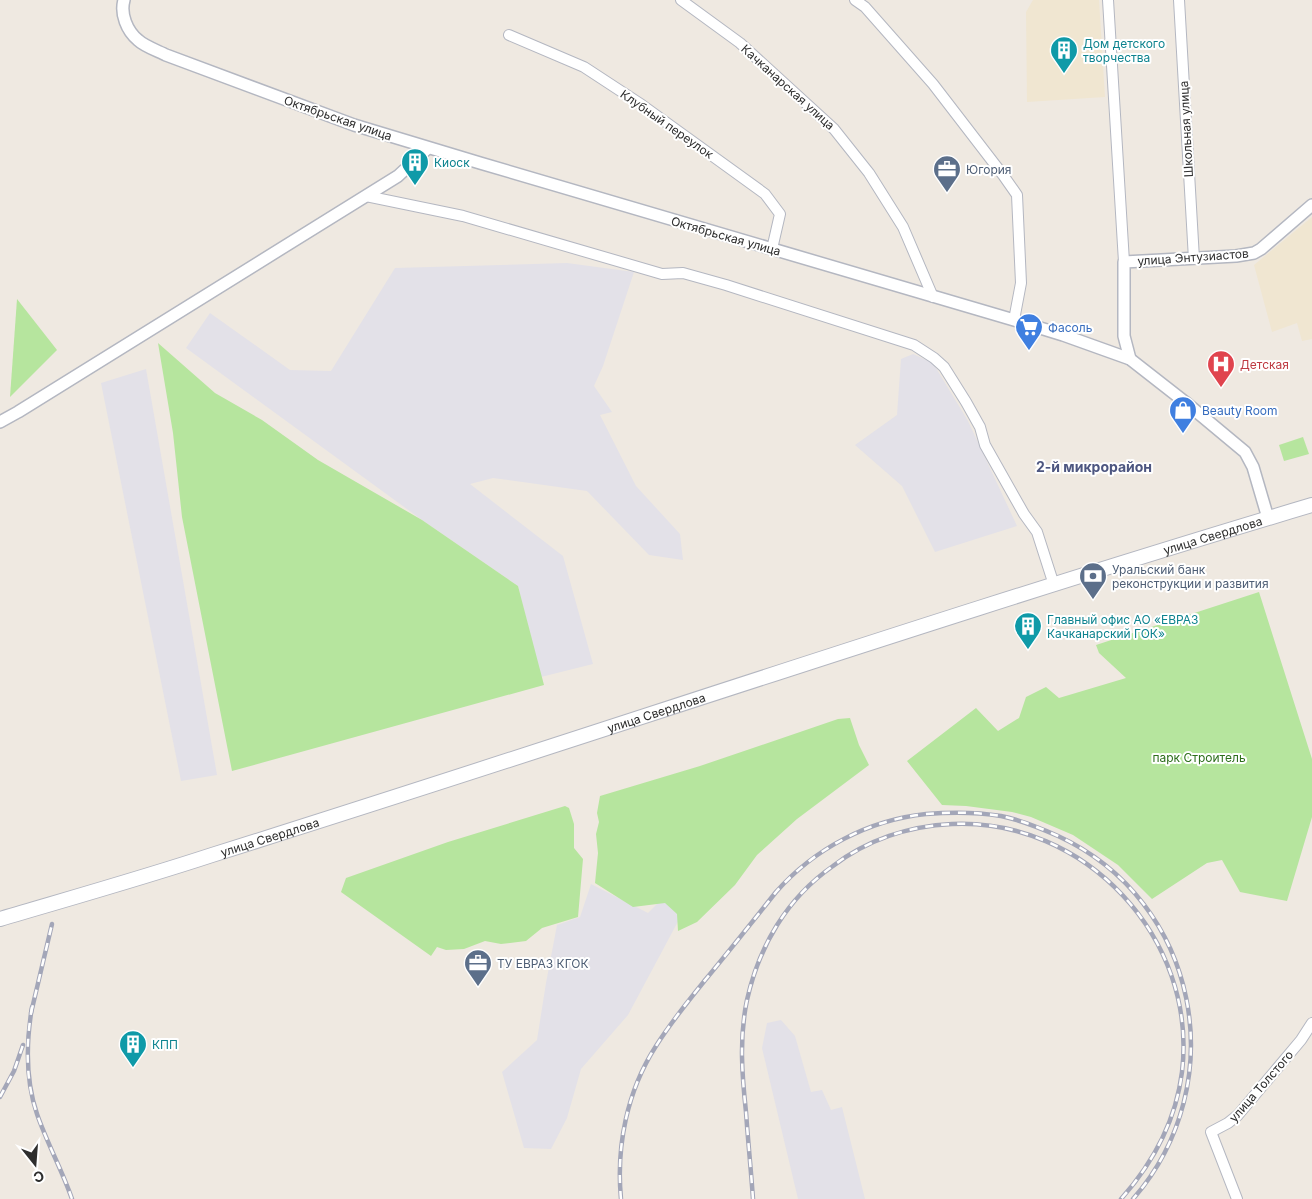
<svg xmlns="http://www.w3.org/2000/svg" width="1312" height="1199" font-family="Inter,sans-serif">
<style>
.industrial{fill:#e3e1e8}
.education{fill:#f0e6d1}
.green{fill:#b6e59e}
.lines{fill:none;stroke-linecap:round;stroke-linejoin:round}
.minor-casing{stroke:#b4b7c1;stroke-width:12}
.tertiary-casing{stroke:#b4b7c1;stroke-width:14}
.secondary-casing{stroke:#b4b7c1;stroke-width:16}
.minor{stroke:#fff;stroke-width:10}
.tertiary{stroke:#fff;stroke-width:11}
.secondary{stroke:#fff;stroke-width:14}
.rail-casing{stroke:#a3a6b8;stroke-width:4.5}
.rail{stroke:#fff;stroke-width:2.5;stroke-dasharray:8;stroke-linecap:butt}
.labels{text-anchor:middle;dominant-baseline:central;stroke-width:4;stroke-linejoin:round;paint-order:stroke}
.culture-label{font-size:12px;fill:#0d838f;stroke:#fff;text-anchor:start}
.street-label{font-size:12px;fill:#2e2e2e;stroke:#fff}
.service-label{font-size:12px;fill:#4e5e75;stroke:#fff;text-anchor:start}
.shop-label{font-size:12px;fill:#366cbe;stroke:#fff;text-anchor:start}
.health-label{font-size:12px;fill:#be3a42;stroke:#fff;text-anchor:start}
.park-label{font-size:12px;fill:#2c6e1b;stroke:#fff}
.neighbourhood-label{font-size:14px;font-weight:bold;fill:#4d5680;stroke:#fff}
</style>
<rect width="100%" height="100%" fill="#efe9e1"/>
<g class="industrial">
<path d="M 567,263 L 634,272 L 603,366 L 594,386 L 612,412 L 600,415 L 636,486 L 680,534 L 683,560 L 649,555 L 587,491 L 493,478 L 470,484 L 563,556 L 593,664 L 541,677 L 518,586 L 422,520 L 186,348 L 210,313 L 290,370 L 331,371 L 395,268 Z"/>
<path d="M 913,354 L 933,363 L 968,421 L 1017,526 L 935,552 L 902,486 L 855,445 L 897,415 L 901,359 Z"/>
<path d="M 146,369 L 217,775 L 181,781 L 101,383 Z"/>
<path d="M 591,884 L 648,913 L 664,897 L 682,914 L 628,1015 L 581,1069 L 567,1118 L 551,1149 L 524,1148 L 502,1072 L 537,1040 L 546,983 L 557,925 L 580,917 Z"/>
<path d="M 781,1020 L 795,1036 L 811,1092 L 822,1090 L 831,1110 L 842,1107 L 865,1199 L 798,1199 L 762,1048 L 767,1023 Z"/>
</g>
<g class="education">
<path d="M 1033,0 L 1099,0 L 1105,97 L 1027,102 L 1026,12 Z"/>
<path d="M 1312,217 L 1312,339 L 1302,341 L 1297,323 L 1272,332 L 1254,265 Z"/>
</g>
<g class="green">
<path d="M 17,299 L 57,350 L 10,397 Z"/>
<path d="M 158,343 L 215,393 L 262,420 L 318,460 L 422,520 L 518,586 L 544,685 L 232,771 L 182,517 L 173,433 Z"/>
<path d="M 1303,437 L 1309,454 L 1284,461 L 1279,445 Z"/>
<path d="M 1259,592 L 1312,759 L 1312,817 L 1287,901 L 1240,892 L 1222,860 L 1207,863 L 1152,899 L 1118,865 L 1073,835 L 1031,817 L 1012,812 L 966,806 L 942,805 L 907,761 L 976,708 L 998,731 L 1019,718 L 1026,697 L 1046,687 L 1059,698 L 1126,678 L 1099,653 L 1096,645 Z"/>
<path d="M 850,718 L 859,745 L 869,765 L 797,819 L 757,855 L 735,885 L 697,922 L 678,931 L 677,914 L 665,903 L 633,907 L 595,883 L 598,853 L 596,834 L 599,822 L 597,813 L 600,796 L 700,766 L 838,719 Z"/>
<path d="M 565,806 L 569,808 L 574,824 L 574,848 L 583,859 L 578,917 L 542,928 L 526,941 L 501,944 L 485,941 L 464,949 L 446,950 L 437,947 L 431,956 L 341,892 L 346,878 L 448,842 Z"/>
</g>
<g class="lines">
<g class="minor-casing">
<g id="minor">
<path d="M 681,0 L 740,43 L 834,129 L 869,173 L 903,227 L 933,297"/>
<path d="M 855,0 L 865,7 L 933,84 L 1003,175 L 1017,195 L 1021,283 L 1014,320"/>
<path d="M 1108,0 L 1124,262"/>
<path d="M 1179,0 L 1194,259"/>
<path d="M 509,35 L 584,67 L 642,105 L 765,194 L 780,214 L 772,249"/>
<path d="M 366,196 L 463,216 L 662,274 L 683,273 L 726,285 L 914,345 L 934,358 L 944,367 L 966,402 L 980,427 L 985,445 L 1024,514 L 1037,532 L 1054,585"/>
<path d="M 1237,1199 L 1211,1132 L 1228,1123 L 1238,1115 L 1301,1040 L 1312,1023"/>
</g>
</g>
<g class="tertiary-casing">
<g id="tertiary">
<path d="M 124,0 C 120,14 127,31 138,40 C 144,46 158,51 166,55 L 354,125 L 480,163 L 1014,320 L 1063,335 L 1130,359 L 1185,402 L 1245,452 L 1253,467 L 1268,518"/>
<path d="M 1130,359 L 1124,336 L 1124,262 L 1236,256 L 1254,253 L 1261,249 L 1312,205"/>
<path d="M 0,422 L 18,412 L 398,176 L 428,148"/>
</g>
</g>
<g class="secondary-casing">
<g id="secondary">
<path id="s1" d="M 0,919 C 71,898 142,878 212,855 C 579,740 943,615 1312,505"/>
</g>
</g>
<use href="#minor" class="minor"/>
<use href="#tertiary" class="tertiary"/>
<use href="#secondary" class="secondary"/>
<g class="rail-casing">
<g id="rail">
<path d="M 32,1007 C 26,1043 25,1079 37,1114 C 47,1143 62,1170 72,1199"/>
<path d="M 31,1013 L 52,924"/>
<path d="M 0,1097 L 14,1071 L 23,1045"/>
<path d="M 621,1199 C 616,1146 627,1091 656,1046 C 671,1022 689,1000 706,979 C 730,950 753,921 776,892 C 814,849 868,820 926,814 C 951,812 977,812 1001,816 C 1021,820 1040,828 1058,836 C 1199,901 1234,1083 1133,1199"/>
<path d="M 753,1199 C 751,1170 748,1141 746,1112 C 742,1075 739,1038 747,1000 C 759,946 787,898 833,866 C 867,840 909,826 952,824 C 1085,818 1198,938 1182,1072 C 1176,1120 1153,1163 1121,1199"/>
</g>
</g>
<use href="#rail" class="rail"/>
</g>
<defs>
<g id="building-pin" transform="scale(1.4375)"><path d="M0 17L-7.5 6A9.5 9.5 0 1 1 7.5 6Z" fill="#0f9aa8" stroke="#fff"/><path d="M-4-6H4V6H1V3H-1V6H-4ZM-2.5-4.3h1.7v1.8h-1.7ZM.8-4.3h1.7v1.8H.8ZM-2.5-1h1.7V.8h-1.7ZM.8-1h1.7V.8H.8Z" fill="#fff"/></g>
<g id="office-pin" transform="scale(1.4375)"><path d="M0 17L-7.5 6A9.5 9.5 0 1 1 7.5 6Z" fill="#5c6f8a" stroke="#fff"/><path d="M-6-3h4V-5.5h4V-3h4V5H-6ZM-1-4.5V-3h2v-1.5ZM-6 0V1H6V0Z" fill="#fff"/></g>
<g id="supermarket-pin" transform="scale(1.4375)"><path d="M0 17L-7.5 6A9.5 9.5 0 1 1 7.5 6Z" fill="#3f7fe0" stroke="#fff"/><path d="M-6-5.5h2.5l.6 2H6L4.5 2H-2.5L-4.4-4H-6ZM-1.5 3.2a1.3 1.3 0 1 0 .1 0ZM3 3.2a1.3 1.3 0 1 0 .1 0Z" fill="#fff"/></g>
<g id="hospital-pin" transform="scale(1.4375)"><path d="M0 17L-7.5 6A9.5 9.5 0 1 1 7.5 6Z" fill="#e0444e" stroke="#fff"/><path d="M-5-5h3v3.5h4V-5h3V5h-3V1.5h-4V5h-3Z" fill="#fff"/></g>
<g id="shop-pin" transform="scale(1.4375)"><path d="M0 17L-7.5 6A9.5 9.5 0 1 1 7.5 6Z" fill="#3f7fe0" stroke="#fff"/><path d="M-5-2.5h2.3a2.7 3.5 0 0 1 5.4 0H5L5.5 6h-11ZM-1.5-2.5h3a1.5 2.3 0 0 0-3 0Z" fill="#fff"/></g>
<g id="bank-pin" transform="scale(1.4375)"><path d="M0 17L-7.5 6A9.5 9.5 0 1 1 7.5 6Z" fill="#5c6f8a" stroke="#fff"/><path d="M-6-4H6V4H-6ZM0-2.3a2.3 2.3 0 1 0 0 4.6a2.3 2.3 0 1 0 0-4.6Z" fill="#fff"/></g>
</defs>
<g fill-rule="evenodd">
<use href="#building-pin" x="1064" y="50"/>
<use href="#building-pin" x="415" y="162"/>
<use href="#office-pin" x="947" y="169"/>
<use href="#supermarket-pin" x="1029" y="327"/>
<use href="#hospital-pin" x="1221" y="364"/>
<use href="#shop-pin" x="1183" y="410"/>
<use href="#bank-pin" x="1093" y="576"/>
<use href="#building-pin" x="1028" y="626"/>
<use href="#office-pin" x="478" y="963"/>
<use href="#building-pin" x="133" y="1044"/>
</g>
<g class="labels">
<g class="culture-label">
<text x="1083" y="43">Дом детского<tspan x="1083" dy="14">творчества</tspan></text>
<text x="434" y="162">Киоск</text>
<text x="1047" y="619">Главный офис АО «ЕВРАЗ<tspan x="1047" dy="14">Качканарский ГОК»</tspan></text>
<text x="152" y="1044">КПП</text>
</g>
<g class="street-label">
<text transform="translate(788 87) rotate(42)">Качканарская улица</text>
<text transform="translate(338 118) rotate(19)">Октябрьская улица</text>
<text transform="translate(667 124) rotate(35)">Клубный переулок</text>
<text transform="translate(1186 129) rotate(-93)">Школьная улица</text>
<text transform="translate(726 236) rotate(16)">Октябрьская улица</text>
<text transform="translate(1193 257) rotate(-4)">улица Энтузиастов</text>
<text stroke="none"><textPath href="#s1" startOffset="1272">улица Свердлова</textPath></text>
<text stroke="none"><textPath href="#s1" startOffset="688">улица Свердлова</textPath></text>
<text stroke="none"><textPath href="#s1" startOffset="282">улица Свердлова</textPath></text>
<text transform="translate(1261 1086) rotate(-49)">улица Толстого</text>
</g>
<g class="service-label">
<text x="966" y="169">Югория</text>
<text x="1112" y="569">Уральский банк<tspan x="1112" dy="14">реконструкции и развития</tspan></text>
<text x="497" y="963">ТУ ЕВРАЗ КГОК</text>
</g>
<g class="shop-label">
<text x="1048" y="327">Фасоль</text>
<text x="1202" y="410">Beauty Room</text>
</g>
<g class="health-label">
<text x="1240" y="364">Детская</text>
</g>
<g class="park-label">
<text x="1199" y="757">парк Строитель</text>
</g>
<g class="neighbourhood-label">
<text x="1094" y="466">2-й микрорайон</text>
</g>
</g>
<g transform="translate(35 1164) rotate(163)" stroke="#ffffff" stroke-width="4" paint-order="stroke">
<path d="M0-4L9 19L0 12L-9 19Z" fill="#2e2e2e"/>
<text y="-8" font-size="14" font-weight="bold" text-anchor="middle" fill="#2e2e2e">С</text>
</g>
</svg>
